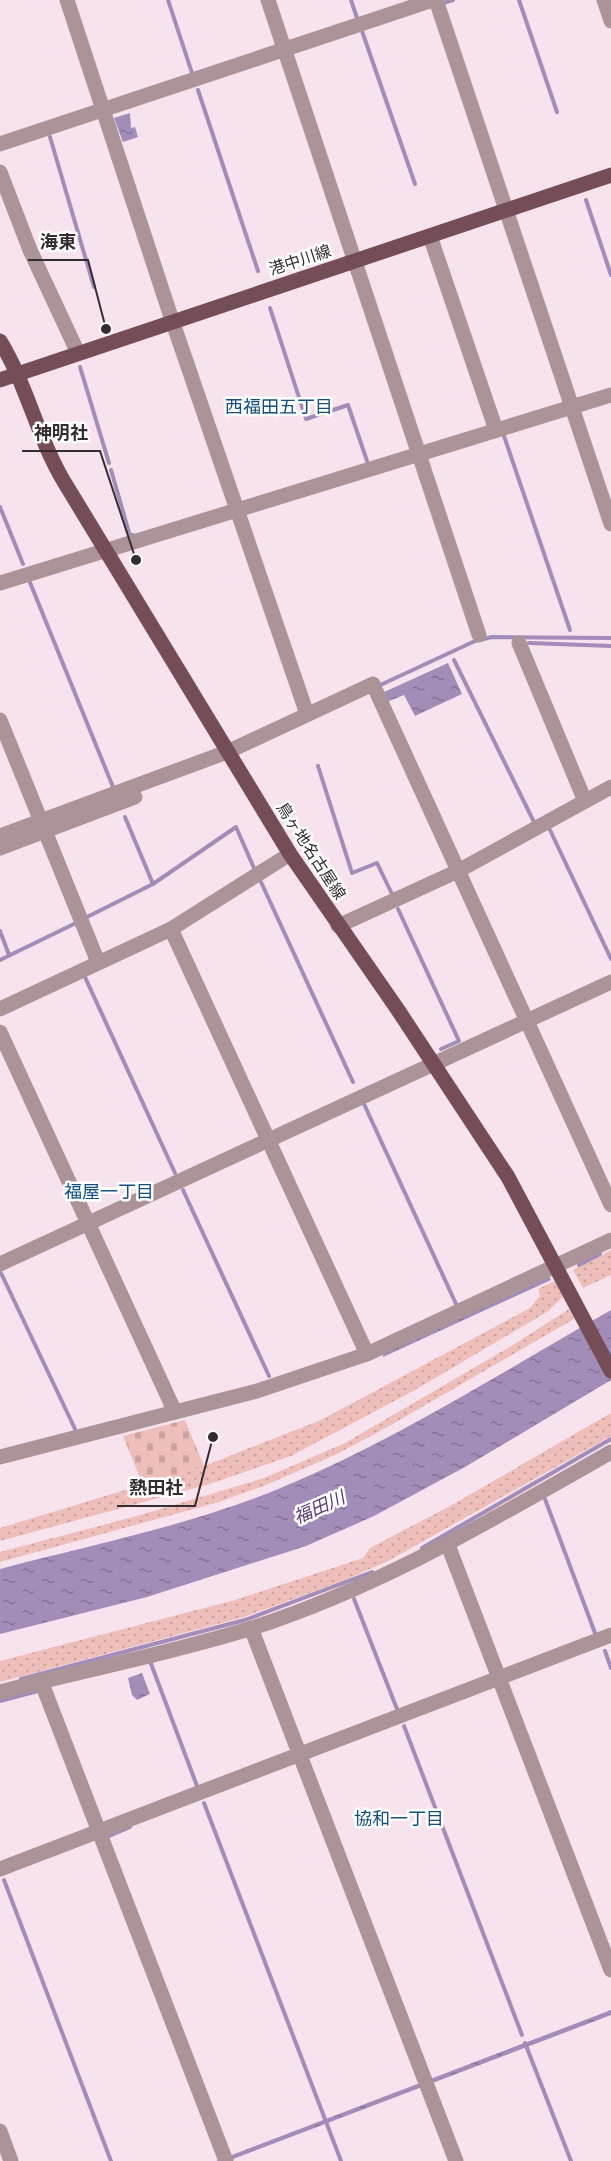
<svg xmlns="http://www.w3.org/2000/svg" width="611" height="2161" font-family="'Roboto Condensed','Noto Sans JP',sans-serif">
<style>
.grass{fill:url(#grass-dots)}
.cemetery{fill:url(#cemetery-stones)}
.water{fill:url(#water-ripples)}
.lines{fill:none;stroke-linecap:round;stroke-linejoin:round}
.stream{stroke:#a18db8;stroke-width:4}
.minor{stroke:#ac9398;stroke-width:15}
.major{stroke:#754d56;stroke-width:15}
.labels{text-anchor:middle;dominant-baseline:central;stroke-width:5;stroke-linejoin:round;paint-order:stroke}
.street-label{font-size:16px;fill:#342c30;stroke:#fff}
.neighbourhood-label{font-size:18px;fill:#124f7f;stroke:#fff}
.water-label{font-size:18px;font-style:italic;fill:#593c75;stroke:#fff}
.leader{fill:none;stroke:#342c30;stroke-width:2}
.callout-dot{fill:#342c30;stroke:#fff;stroke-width:2}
.callout-label{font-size:18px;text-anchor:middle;font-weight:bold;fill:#342c30;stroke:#fff;stroke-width:5;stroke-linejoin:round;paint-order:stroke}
</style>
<defs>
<pattern id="grass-dots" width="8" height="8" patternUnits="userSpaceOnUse" patternTransform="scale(1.5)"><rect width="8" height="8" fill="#eebeba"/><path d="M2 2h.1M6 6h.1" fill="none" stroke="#cda3a0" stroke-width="1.8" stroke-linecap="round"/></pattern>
<pattern id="cemetery-stones" width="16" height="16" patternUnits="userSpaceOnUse" patternTransform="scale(1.5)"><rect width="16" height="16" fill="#eebeba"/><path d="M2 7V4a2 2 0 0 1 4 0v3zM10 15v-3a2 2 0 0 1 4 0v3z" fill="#cda3a0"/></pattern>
<pattern id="water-ripples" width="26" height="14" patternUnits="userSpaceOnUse" patternTransform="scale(1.5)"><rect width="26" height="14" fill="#a18db8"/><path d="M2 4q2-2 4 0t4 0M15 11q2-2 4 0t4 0" fill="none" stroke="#847396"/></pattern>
</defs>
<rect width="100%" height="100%" fill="#f7e3ee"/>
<g class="grass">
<path d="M 611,1250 L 611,1275 L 583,1288 L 573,1270 Z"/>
<path d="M 555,1281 L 563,1297 L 547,1312 L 415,1390 L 291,1456 L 210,1484 L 0,1541 L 0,1528 L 204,1466 L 321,1420 L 530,1308 L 540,1296 L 538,1289 Z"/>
<path d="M 569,1309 L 574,1319 L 391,1425 L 337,1454 L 266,1485 L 219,1502 L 0,1562 L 0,1552 L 137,1516 L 264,1478 L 345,1443 L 513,1345 Z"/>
<path d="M 611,1413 L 611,1436 L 388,1561 L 345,1580 L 244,1617 L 0,1682 L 0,1661 L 235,1600 L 363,1558 L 370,1548 L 452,1505 Z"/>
</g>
<path class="cemetery" d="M 185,1420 L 204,1466 L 143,1485 L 123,1436 Z"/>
<g class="water">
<path d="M 130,113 L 131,128 L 135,127 L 138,137 L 123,142 L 114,118 Z"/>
<path d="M 448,663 L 462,694 L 415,716 L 404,695 L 387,702 L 382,693 Z"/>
<path d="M 549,1276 L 551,1280 L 383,1357 L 383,1354 Z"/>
<path d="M 611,1310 L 611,1380 L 465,1467 L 374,1516 L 306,1546 L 147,1597 L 0,1634 L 0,1569 C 94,1544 193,1525 283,1487 C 398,1439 504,1371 611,1310 Z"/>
<path d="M 142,1673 L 150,1694 L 137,1700 L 132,1695 L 128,1678 Z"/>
<path d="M 611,2010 L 611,2015 L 228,2161 L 216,2161 Z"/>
</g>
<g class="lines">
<g class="stream">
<path d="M 168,0 L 192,73"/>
<path d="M 351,0 L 357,18"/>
<path d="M 519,0 L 557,112"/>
<path d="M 443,3 L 453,0"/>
<path d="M 362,31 L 415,184"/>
<path d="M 198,90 L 258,271"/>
<path d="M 50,137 L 94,287"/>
<path d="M 586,200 L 611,275"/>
<path d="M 270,308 L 306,419 L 348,405 L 367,461"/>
<path d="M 80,367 L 109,463"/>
<path d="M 504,436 L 570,630"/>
<path d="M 111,470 L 130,536 L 133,535"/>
<path d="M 0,507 L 23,564"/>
<path d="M 29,580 L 113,787"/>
<path d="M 529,643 L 611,646"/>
<path d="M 454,660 L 534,822"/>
<path d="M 376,687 L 475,641 L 492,637 L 611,638"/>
<path d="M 318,766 L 352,873 L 377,863 L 392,894"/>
<path d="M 125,817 L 153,884"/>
<path d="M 550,830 L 611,959"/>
<path d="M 261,882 L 353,1082"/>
<path d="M 398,909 L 459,1041 L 441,1049"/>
<path d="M 87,917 L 153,884 L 236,827 L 254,868"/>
<path d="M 0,931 L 9,955"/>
<path d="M 0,960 L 76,923"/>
<path d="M 84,975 L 175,1173"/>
<path d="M 364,1104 L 457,1306"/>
<path d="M 183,1190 L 269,1376"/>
<path d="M 579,1265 L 600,1254"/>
<path d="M 1,1273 L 76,1431"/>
<path d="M 545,1499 L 595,1633"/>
<path d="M 422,1548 L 611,1439"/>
<path d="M 354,1599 L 397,1709"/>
<path d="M 605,1651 L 611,1668"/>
<path d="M 150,1661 L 197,1786"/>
<path d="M 21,1679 L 245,1620 L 372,1572"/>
<path d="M 0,1701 L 38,1691"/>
<path d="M 404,1726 L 522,2035"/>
<path d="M 204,1803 L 341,2161"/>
<path d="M 109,1836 L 130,1827"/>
<path d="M 4,1880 L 111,2161"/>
<path d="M 525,2043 L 571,2161"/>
</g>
<g class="minor">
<path d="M 67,0 L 172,320 L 307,714"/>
<path d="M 268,0 L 479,635"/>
<path d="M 436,0 L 611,524"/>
<path d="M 604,0 L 611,21"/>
<path d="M 0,144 L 433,0"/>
<path d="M 0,172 L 30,250 L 78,353"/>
<path d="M 430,236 L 496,430"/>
<path d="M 0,583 L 611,395"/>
<path d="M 519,643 L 585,801"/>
<path d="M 376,691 L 611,1205"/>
<path d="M 0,720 L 98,962"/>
<path d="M 0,836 L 227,752 L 373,684"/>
<path d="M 0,848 L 135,797"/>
<path d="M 338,926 L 458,871 L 611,787"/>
<path d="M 171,929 L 367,1354"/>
<path d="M 0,1009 L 171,929 L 290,854"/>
<path d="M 0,1032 L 175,1412"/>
<path d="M 0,1264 L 611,982"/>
<path d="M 0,1457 L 257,1391 L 367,1354 L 611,1240"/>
<path d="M 448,1545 L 611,1970"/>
<path d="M 251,1628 L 456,2161"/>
<path d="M 41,1681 L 226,2161"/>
<path d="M 0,1692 C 83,1670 169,1654 252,1628 C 380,1587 495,1518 611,1452"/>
<path d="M 0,1869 L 611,1635"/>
<path d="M 0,2131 L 11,2161"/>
</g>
<g class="major">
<path d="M 0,341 C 27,385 37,436 63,480 L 290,854 L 398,1010 L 508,1177 L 611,1371"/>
<path d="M 0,380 L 611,175"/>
</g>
</g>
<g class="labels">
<g class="street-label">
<text transform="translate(300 260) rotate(-18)">港中川線</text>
<text transform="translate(311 851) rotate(57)">鳥ヶ地名古屋線</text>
</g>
<g class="neighbourhood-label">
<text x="279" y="406">西福田五丁目</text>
<text x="109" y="1191">福屋一丁目</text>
<text x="399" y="1818">協和一丁目</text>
</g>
<g class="water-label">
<text transform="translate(319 1507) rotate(-24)">福田川</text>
</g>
</g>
<path class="leader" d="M106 329L88 260H28M136 560L100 451H22M213 1437L195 1506H117"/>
<g class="callout-dot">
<circle cx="106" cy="329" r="6"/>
<circle cx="136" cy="560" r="6"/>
<circle cx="213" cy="1437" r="6"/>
</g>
<g class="callout-label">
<text x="58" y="248">海東</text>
<text x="61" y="439">神明社</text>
<text x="156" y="1494">熱田社</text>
</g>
</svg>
